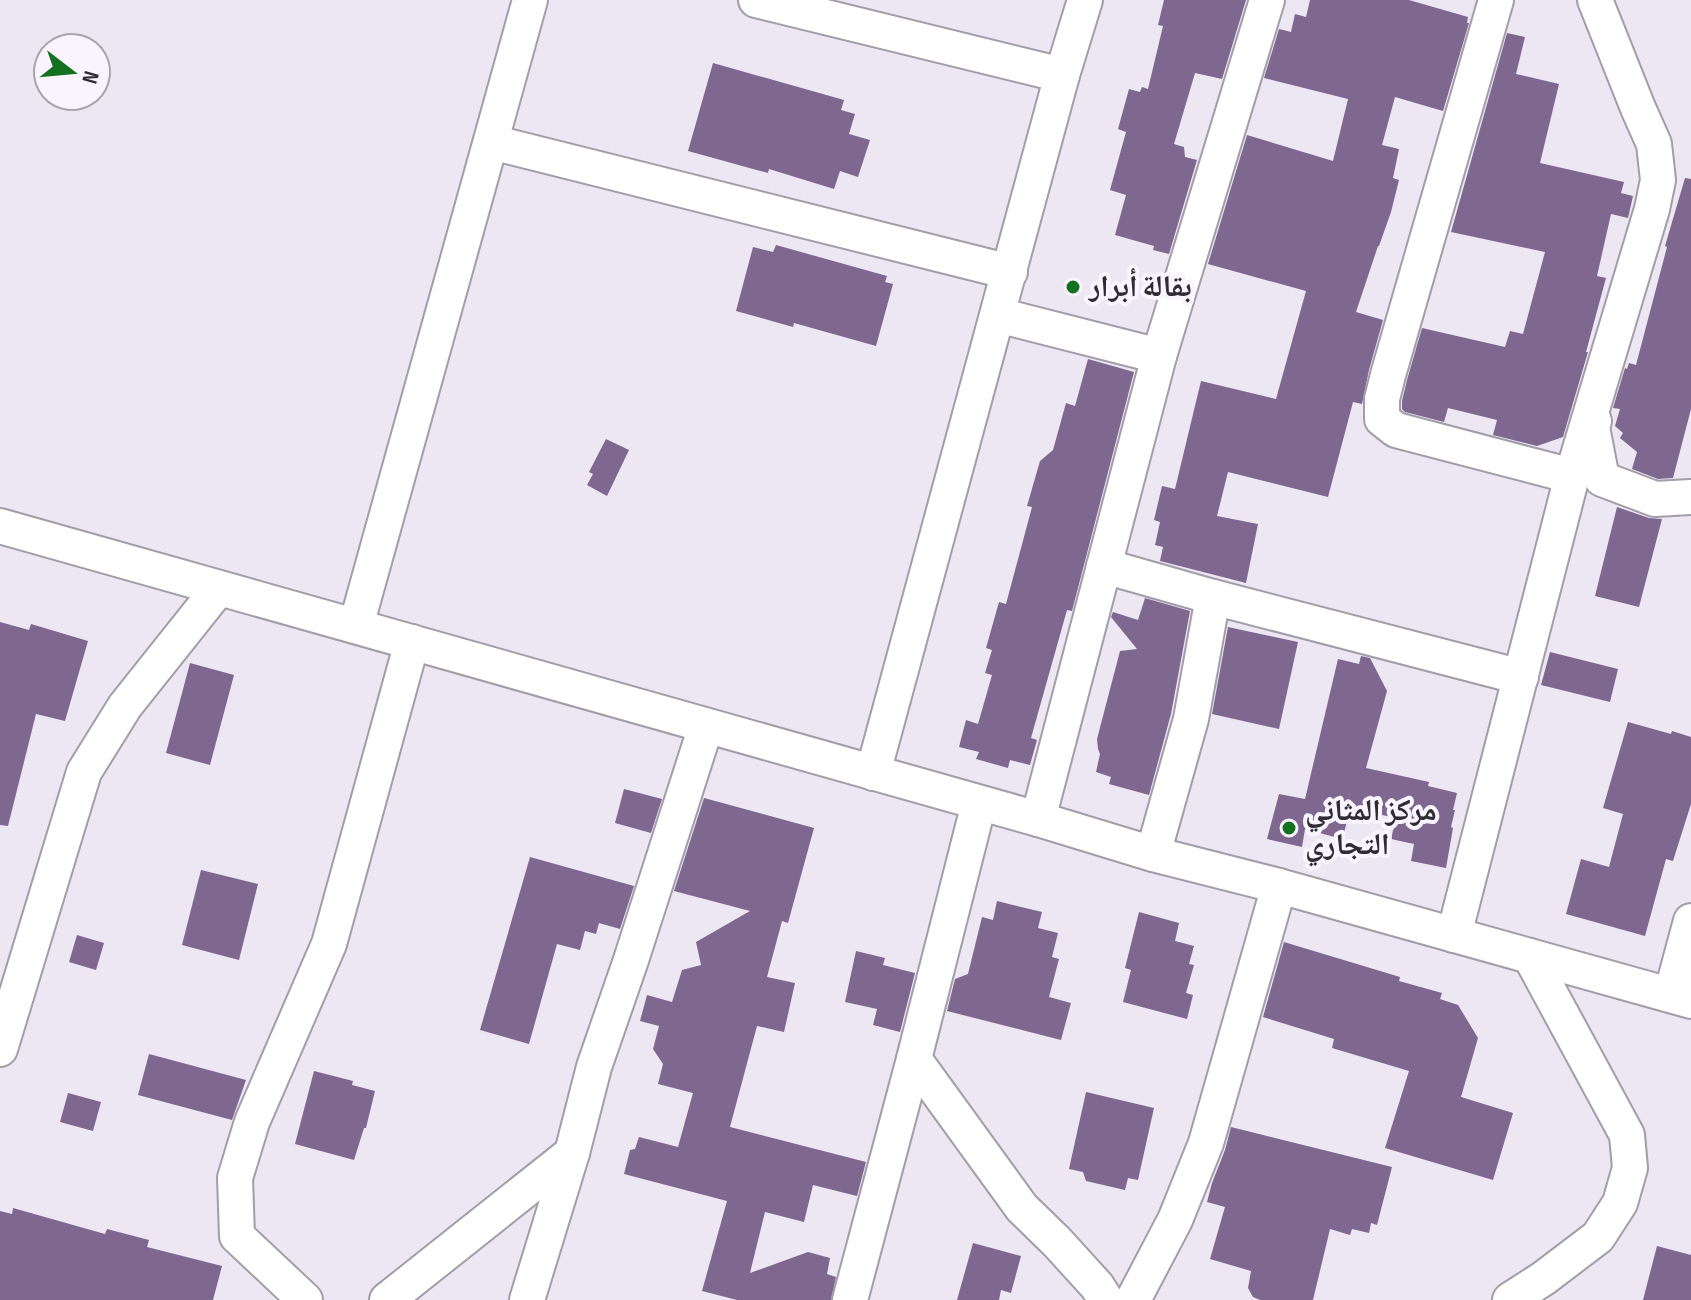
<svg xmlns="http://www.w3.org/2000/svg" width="1691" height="1300" font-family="'Sofia Sans Condensed','Noto Naskh Arabic',sans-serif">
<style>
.building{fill:#7e688f}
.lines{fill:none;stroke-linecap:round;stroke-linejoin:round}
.minor-casing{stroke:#a39da9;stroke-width:38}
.minor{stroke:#fff;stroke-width:34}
.poi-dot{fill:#14711f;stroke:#faf4fe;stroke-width:3}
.labels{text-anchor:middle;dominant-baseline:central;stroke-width:8;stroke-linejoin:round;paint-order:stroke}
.poi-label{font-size:30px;font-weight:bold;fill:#302d32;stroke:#faf4fe;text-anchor:start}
</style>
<rect width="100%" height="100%" fill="#ede6f3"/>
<g class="building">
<path d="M 1164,0 L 1246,0 L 1222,79 L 1195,73 L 1174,144 L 1184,147 L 1185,157 L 1197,160 L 1169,254 L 1153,250 L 1154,246 L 1115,235 L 1126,195 L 1110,190 L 1126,132 L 1118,129 L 1129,89 L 1140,92 L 1142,87 L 1148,89 L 1163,26 L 1158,25 Z"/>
<path d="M 1310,0 L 1409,0 L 1468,17 L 1467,23 L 1469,23 L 1443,111 L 1395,97 L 1382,145 L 1399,149 L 1393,178 L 1399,180 L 1391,212 L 1379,246 L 1378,246 L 1356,312 L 1383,320 L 1369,370 L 1362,404 L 1353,402 L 1328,497 L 1228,472 L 1217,516 L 1258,524 L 1246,583 L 1160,561 L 1163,547 L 1155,545 L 1160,522 L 1154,520 L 1162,486 L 1175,489 L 1201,381 L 1276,399 L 1306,291 L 1208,264 L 1247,135 L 1333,161 L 1348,99 L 1264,78 L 1279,29 L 1291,32 L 1295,14 L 1306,17 Z"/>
<path d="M 1507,33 L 1525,37 L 1516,74 L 1559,84 L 1540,163 L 1624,182 L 1621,193 L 1633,196 L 1628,218 L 1611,214 L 1597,276 L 1606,278 L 1586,352 L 1588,352 L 1563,437 L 1537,446 L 1493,435 L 1497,420 L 1448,408 L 1444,422 L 1405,412 L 1402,409 L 1402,401 L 1407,380 L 1422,328 L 1505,347 L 1510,331 L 1523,334 L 1545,252 L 1451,232 Z"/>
<path d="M 713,63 L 844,100 L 841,110 L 855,114 L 849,134 L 870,140 L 858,177 L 840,171 L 834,189 L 769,169 L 768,173 L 688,151 Z"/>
<path d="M 1685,178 L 1691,179 L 1691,409 L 1673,478 L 1658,479 L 1632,469 L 1637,452 L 1620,438 L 1623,433 L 1615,426 L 1620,409 L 1613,408 L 1625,368 L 1627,369 L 1629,363 L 1636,365 L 1667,247 L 1665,246 Z"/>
<path d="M 776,245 L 887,276 L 885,282 L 893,284 L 876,346 L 794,323 L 793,327 L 736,311 L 753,247 L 773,252 Z"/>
<path d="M 1088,359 L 1134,372 L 1072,611 L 1067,610 L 1031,738 L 1037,740 L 1030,765 L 1010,760 L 1008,768 L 976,759 L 979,752 L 959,747 L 966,720 L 978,724 L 992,675 L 985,673 L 992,650 L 986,648 L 999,602 L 1006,604 L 1032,507 L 1027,506 L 1040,461 L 1053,450 L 1066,403 L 1075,406 Z"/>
<path d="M 606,439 L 629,450 L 607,496 L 587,485 L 593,474 L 589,472 Z"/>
<path d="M 1617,507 L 1649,518 L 1662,519 L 1639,607 L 1595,596 Z"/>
<path d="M 1145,598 L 1190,611 L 1171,714 L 1149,795 L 1109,784 L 1111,777 L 1096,772 L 1100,754 L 1098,749 L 1097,739 L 1120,651 L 1137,649 L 1111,617 L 1113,612 L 1138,620 Z"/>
<path d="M 0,622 L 29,630 L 31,624 L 88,641 L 65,721 L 36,714 L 8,826 L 0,825 Z"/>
<path d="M 1228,627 L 1298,642 L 1279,729 L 1212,714 Z"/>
<path d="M 1550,652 L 1618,669 L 1610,702 L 1541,685 Z"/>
<path d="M 1361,656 L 1370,658 L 1387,691 L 1366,768 L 1429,782 L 1428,786 L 1457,793 L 1453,810 L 1455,810 L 1451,827 L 1453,828 L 1446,868 L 1411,861 L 1414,844 L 1391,839 L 1396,818 L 1351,808 L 1342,839 L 1305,829 L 1302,847 L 1267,839 L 1279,794 L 1305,799 L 1338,659 L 1359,664 Z"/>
<path d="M 190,663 L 234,675 L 210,765 L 166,753 Z"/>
<path d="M 1628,722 L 1671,734 L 1672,731 L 1691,737 L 1691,804 L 1673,861 L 1666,859 L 1645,936 L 1566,914 L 1581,859 L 1609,867 L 1623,814 L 1603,808 Z"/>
<path d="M 624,789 L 662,799 L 651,833 L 615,823 Z"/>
<path d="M 704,798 L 814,828 L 788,923 L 782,921 L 767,977 L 795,983 L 784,1032 L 757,1026 L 730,1127 L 866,1162 L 857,1196 L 813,1185 L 804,1222 L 765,1212 L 750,1273 L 808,1252 L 830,1258 L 827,1274 L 836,1277 L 831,1300 L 737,1300 L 702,1291 L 727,1201 L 624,1174 L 630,1150 L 635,1149 L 639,1137 L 678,1147 L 693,1093 L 658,1084 L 663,1064 L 653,1049 L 659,1026 L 640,1021 L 647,995 L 672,1002 L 682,970 L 701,965 L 696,942 L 750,911 L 674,891 Z"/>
<path d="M 530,857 L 634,886 L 620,929 L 599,923 L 596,934 L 585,931 L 580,950 L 557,944 L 529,1044 L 480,1030 Z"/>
<path d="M 201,870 L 258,884 L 239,960 L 182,945 Z"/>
<path d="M 997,901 L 1042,912 L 1038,928 L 1058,933 L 1052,957 L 1059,959 L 1049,997 L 1071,1003 L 1061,1040 L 947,1011 L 955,979 L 968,974 L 982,917 L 993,920 Z"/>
<path d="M 1139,912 L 1179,923 L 1175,941 L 1194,946 L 1189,964 L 1194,965 L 1186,993 L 1193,995 L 1187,1019 L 1123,1002 L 1131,970 L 1125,968 Z"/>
<path d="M 77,935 L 104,943 L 96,970 L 69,962 Z"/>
<path d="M 1284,942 L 1400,977 L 1399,981 L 1442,993 L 1440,999 L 1458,1005 L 1478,1038 L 1461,1097 L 1513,1113 L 1493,1180 L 1385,1148 L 1409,1071 L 1332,1048 L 1334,1039 L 1263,1017 Z"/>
<path d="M 856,951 L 885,958 L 883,965 L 915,973 L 900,1032 L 873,1025 L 877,1009 L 845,1002 Z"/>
<path d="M 149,1054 L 246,1080 L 232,1120 L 138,1095 Z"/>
<path d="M 314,1071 L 353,1081 L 352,1085 L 375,1091 L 366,1128 L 364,1128 L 354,1160 L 295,1144 Z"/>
<path d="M 1086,1092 L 1154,1108 L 1138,1180 L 1128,1178 L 1125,1190 L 1086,1181 L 1083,1172 L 1069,1169 Z"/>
<path d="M 68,1093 L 101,1102 L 93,1131 L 60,1122 Z"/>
<path d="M 1231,1127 L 1392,1167 L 1377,1225 L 1371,1223 L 1369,1233 L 1352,1229 L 1350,1235 L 1330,1229 L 1313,1300 L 1260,1300 L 1253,1297 L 1248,1288 L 1251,1271 L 1210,1259 L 1225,1207 L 1207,1202 L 1212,1183 L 1225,1150 Z"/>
<path d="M 13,1208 L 105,1234 L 107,1229 L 149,1240 L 147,1247 L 222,1266 L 213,1300 L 0,1300 L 0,1211 L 12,1214 Z"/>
<path d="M 973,1243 L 1021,1256 L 1011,1293 L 1001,1290 L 999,1300 L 957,1300 Z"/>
<path d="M 1657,1246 L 1691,1255 L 1691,1300 L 1643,1300 Z"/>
</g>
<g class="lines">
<g class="minor-casing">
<g id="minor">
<path d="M 756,0 L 1062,75"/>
<path d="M 1496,0 L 1388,375 L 1382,399 L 1382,419 L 1396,430 L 1572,476"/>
<path d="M 491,142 L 1010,272"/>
<path d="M 998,315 L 1159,356"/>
<path d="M 1594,421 L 1592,427 L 1602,479 L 1655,499 L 1691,497"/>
<path d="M 0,526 L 1038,819 L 1153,854 L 1279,886 L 1691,1001"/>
<path d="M 1104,566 L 1213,597 L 1521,677"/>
<path d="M 356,626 L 530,0"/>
<path d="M 873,773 L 1062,75 L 1085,0"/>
<path d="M 1038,819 L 1159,356 L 1267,0"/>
<path d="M 1153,854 L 1191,719 L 1213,597"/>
<path d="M 1454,935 L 1572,476 L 1652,209 L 1658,180 L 1654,144 L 1638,108 L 1595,0"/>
<path d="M 1671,995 L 1691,921"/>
<path d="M 0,1049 L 84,772 L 125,706 L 219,588"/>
<path d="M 914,1059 L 1022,1208 L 1057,1242 L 1097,1286 L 1106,1300"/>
<path d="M 305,1300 L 237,1236 L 235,1178 L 252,1122 L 329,944 L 412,642"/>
<path d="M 387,1300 L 572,1153"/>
<path d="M 527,1300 L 572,1153 L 594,1067 L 631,960 L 706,726"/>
<path d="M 850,1300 L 914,1059 L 979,803"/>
<path d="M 1133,1300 L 1175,1220 L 1206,1143 L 1279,886"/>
<path d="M 1510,1300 L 1544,1278 L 1598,1237 L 1620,1203 L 1630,1168 L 1627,1135 L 1530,956"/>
</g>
</g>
<use href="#minor" class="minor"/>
</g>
<g class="poi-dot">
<circle cx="1073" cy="287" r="8"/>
<circle cx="1289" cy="828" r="8"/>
</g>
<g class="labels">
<g class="poi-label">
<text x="1089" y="287">بقالة أبرار</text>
<text x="1305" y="811">مركز المثاني<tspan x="1305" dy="34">التجاري</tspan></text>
</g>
</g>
<g transform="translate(72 72) rotate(106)"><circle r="38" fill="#faf4fe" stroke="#a9a4ac" stroke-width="2"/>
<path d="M0-6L14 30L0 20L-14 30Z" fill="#14711f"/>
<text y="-12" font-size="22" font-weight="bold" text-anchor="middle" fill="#302d32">N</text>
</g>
</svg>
